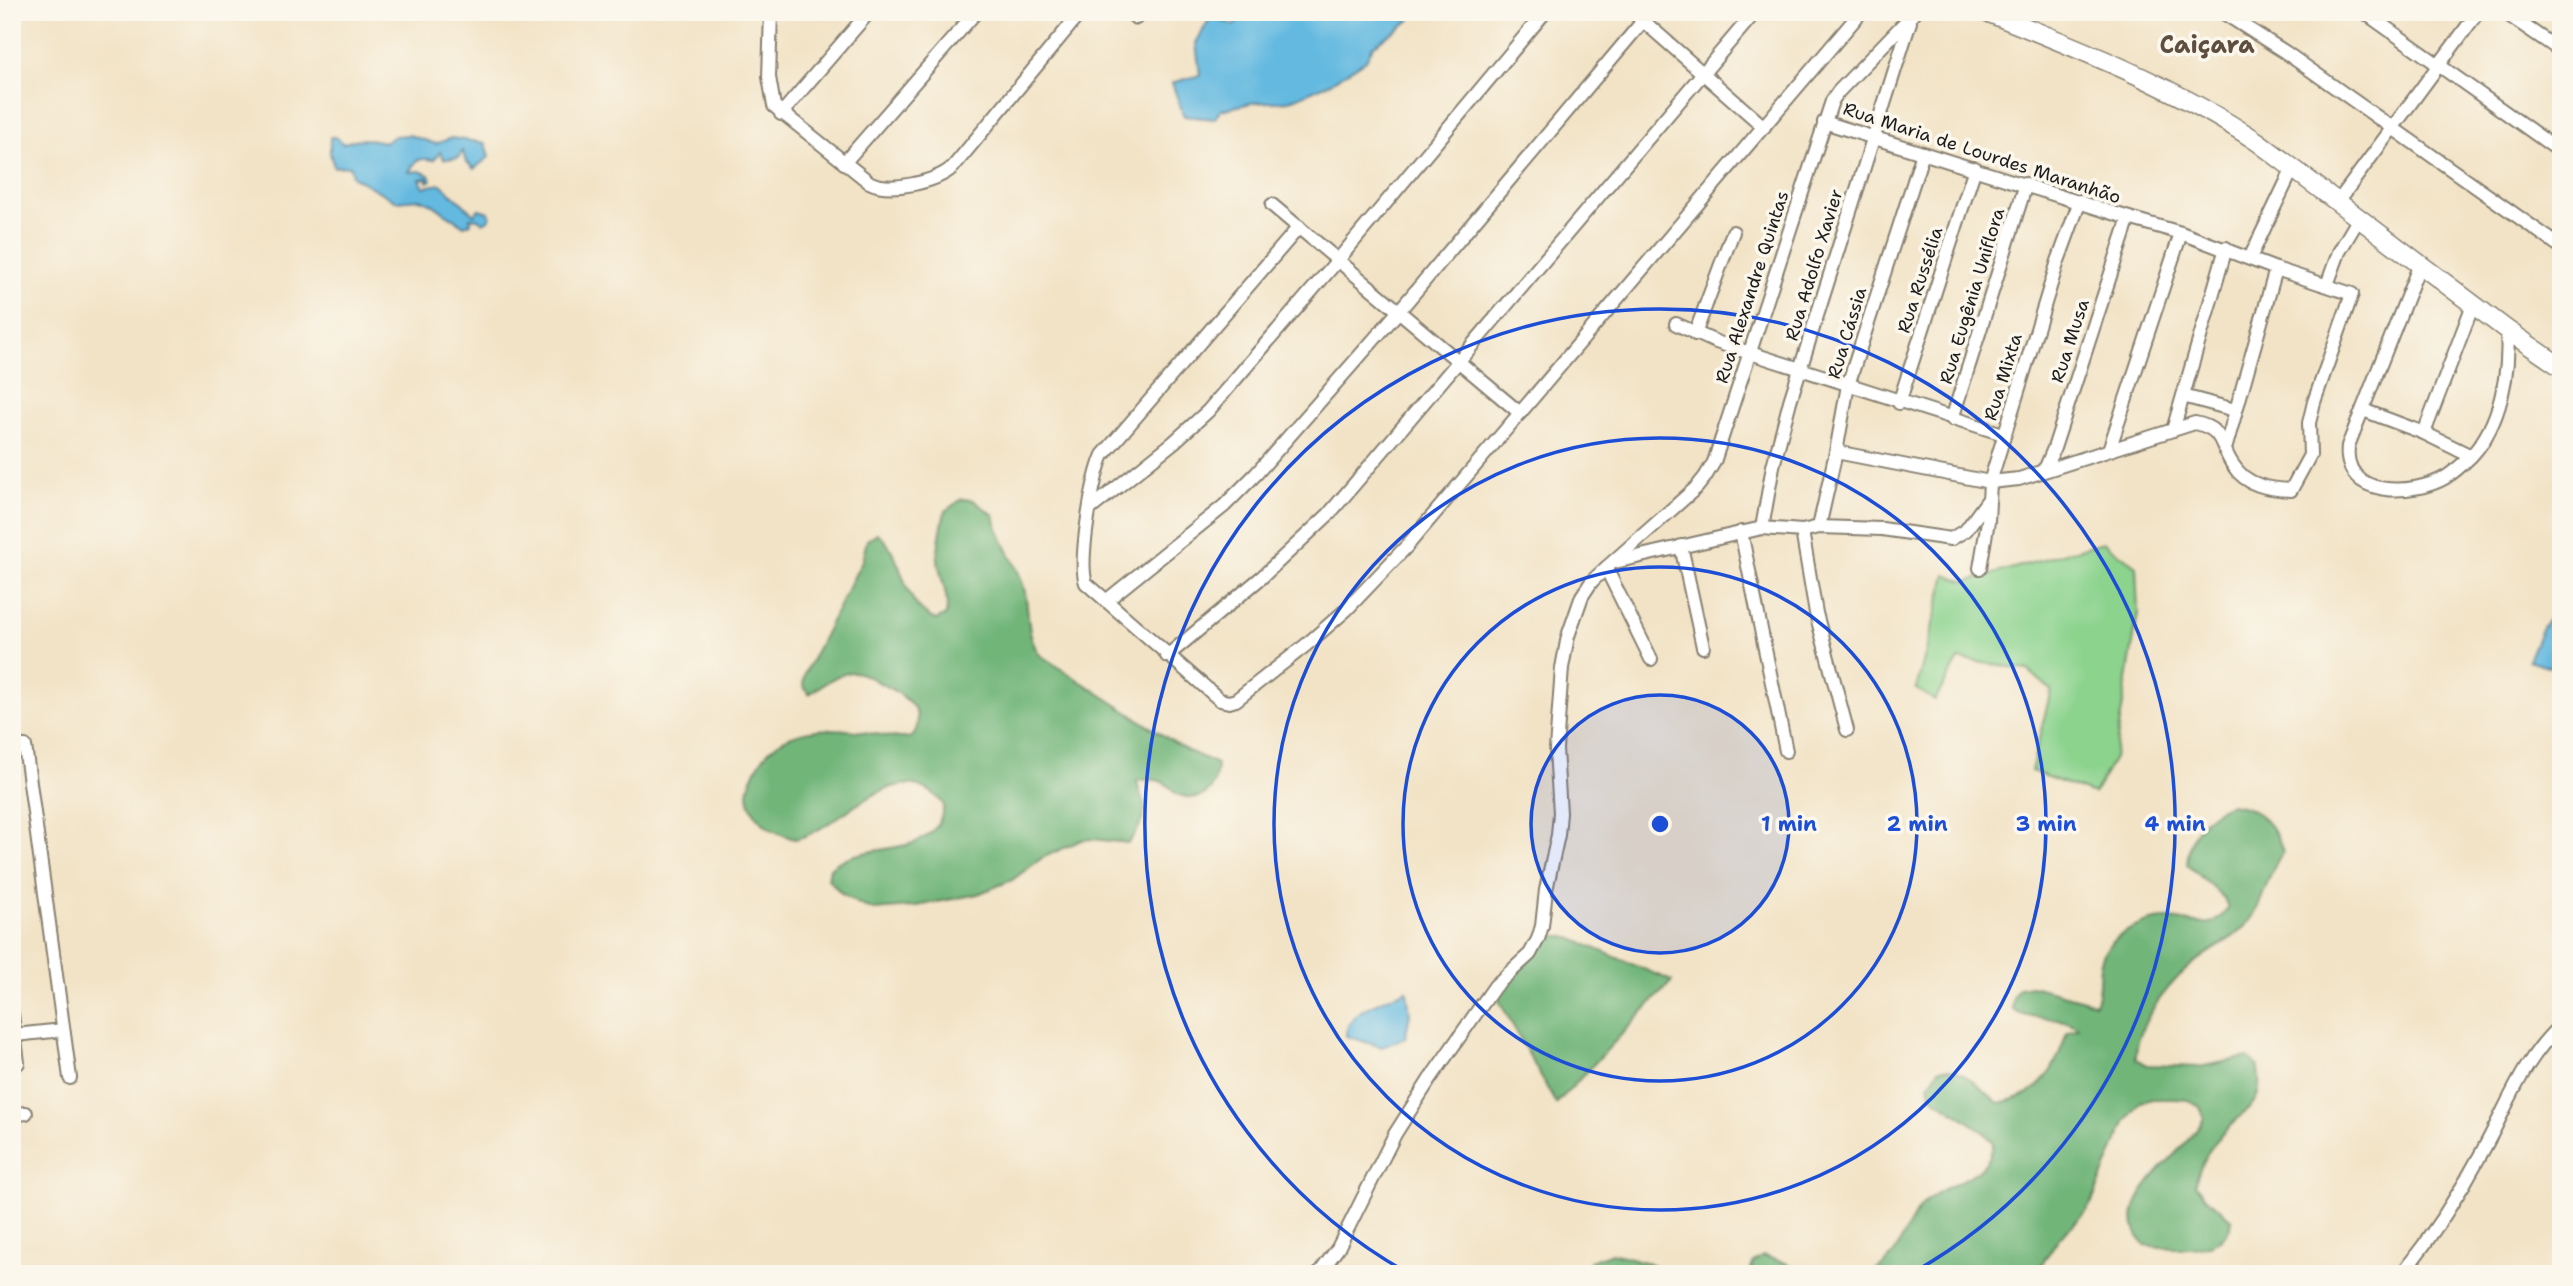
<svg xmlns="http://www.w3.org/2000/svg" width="2573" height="1286" font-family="'Shantell Sans',sans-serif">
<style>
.green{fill:#8cd38e;stroke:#547855;stroke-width:2}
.forest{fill:#71b579;stroke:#46684a;stroke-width:2}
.water{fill:#63b9e0;stroke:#406a7e;stroke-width:2}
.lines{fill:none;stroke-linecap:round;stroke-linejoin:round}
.street-casing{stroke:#878071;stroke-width:16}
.secondary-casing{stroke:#878071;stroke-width:21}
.street{stroke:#fff;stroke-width:12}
.secondary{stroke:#fff;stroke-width:18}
.ring{fill:none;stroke:#1d4ed8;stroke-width:3.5}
.labels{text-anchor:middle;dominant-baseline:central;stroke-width:7;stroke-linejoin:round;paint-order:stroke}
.street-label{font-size:18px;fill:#1c1c1c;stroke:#fbf7ec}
.district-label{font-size:24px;font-weight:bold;fill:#5d4e40;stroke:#fbf7ec}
.centre{fill:#1d4ed8;stroke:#fbf7ec;stroke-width:3.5}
.ring-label{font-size:21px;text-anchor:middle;font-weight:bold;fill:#1d4ed8;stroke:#fbf7ec;stroke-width:7;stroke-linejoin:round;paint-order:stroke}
</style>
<rect width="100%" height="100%" fill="#fbf7ec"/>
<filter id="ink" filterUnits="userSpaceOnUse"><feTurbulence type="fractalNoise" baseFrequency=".0143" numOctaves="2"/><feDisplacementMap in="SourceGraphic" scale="14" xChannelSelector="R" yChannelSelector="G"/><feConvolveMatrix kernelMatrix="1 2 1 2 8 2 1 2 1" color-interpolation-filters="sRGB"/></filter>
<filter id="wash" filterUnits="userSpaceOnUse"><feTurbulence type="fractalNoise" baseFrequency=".00686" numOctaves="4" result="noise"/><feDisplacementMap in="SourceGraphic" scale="28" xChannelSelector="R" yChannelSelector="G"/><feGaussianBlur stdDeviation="1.57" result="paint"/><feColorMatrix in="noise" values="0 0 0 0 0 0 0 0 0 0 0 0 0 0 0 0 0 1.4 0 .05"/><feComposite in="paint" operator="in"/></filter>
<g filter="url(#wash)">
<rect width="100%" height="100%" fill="#f2e3c6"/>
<path class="green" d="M 2103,542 L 2136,566 L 2138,613 L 2114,758 L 2094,794 L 2031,771 L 2051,690 L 2028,670 L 1959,659 L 1935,700 L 1916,689 L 1946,575 L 1966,582 Z"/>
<g class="forest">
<path d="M 962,499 L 973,500 L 994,515 C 999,539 1014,559 1022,581 C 1031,606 1024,634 1040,655 L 1186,750 L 1217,764 C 1216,792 1204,804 1176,794 C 1165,779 1154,778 1137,781 C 1138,790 1142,796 1144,804 C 1147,818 1136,833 1128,843 L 1092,839 L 1081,840 L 1042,858 L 1012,880 L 978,894 L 912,907 L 874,910 L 863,906 L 843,895 L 828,879 L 830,868 C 865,837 936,864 944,805 C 899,746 839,832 794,839 C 776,833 761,826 752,808 C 744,794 750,782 757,768 C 779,723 833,726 876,734 C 889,736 899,740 912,737 C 931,710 899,692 878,682 C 870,678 862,672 853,672 C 838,672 822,686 809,694 L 803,686 L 804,675 L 862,561 L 867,540 L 877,533 C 907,556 899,605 936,620 L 946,615 C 950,595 940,580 938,560 C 937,544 942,527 945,511 Z"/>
<path d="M 2230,804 C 2258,806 2275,826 2283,852 C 2269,871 2265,896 2253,916 C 2239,939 2208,949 2189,967 C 2165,988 2135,1026 2136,1059 L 2147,1065 L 2199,1067 L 2248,1057 L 2257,1065 C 2266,1104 2248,1107 2225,1131 C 2210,1146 2200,1164 2195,1184 L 2204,1196 L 2232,1219 C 2229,1256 2172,1249 2145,1245 C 2102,1202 2188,1153 2204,1118 L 2200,1107 L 2188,1100 L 2176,1099 L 2152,1099 L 2141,1102 L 2125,1122 L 2092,1202 L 2085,1213 L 2059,1238 L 2035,1274 L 1869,1274 C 1903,1258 1901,1228 1924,1203 C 1945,1181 1992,1179 1993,1142 L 1984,1132 L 1931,1096 L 1929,1085 L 1939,1069 C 1963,1066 1981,1089 1998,1103 C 2043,1096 2054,1071 2067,1032 L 2078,1028 C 2058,1013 2032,1022 2012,1009 L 2013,997 L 2019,988 L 2032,986 L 2095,1003 C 2104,984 2093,967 2108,947 C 2119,932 2146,920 2165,919 C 2190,918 2210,936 2228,908 L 2224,898 L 2187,864 C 2189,835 2203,814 2230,804 Z"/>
<path d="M 1550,936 L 1566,936 L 1672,981 L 1556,1104 L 1496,995 Z"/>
<path d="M 1612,1253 L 1649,1263 L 1668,1274 L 1588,1274 L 1590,1261 Z"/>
<path d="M 1763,1256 L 1786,1263 L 1807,1274 L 1750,1274 L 1753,1262 Z"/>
</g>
<g class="water">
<path d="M 1249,12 L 1411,12 L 1409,21 L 1373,46 L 1366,60 L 1330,83 L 1289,101 L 1251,103 L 1221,110 L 1214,119 L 1184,116 L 1172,83 L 1200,75 L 1196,43 L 1211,16 L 1234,25 Z"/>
<path d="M 409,135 L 436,144 L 451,138 L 485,143 L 489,157 L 474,169 L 465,160 L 463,151 L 458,158 L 444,159 L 440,152 L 434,160 C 419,157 416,159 409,172 L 420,171 L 429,175 L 431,180 L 427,182 L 427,178 L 420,179 L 424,187 L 441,184 L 474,214 L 479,209 L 489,212 L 490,219 L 483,223 L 478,219 L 470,218 L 471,223 L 464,226 L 432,204 L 420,199 L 396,201 L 352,176 L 350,166 L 334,167 L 330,153 L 330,137 L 336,137 L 343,144 C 356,137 371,139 385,142 L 395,136 Z"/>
<path d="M 2561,605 L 2561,670 L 2528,660 L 2541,629 Z"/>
<path d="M 1407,990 L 1410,1014 L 1405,1038 L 1382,1047 L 1346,1036 C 1346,1009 1386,1000 1407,990 Z"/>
</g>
</g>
<g filter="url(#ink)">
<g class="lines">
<g class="street-casing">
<g id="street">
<path d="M 771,12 L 769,77 L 774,106 L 869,182 C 890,193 936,182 953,167 L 1081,12"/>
<path d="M 1130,12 L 1136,18"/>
<path d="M 1633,12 L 1764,127"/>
<path d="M 2222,12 L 2285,52 L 2561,247"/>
<path d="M 2364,12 L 2561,152"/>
<path d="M 2504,12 L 2561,51"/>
<path d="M 781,114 L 869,12"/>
<path d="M 1824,122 L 2129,218 L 2181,233 L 2276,269 L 2352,294 L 2314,402 L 2309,423 L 2310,455 L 2291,490 C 2269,489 2246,486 2233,465 C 2219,445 2225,429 2195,423 L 2019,479 L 1990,482 L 1836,452"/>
<path d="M 844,163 L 976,12"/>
<path d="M 2337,203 L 2478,12"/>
<path d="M 1272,205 L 1520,413"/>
<path d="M 1299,227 L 1103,455 C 1093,477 1078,561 1086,583 L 1220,700 L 1229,702 L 1236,700 L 1306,645 L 1346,610 L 1406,547 L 1861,12"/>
<path d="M 2250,258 L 2293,168"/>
<path d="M 2420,264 L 2348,446 C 2342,499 2414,496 2446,477 C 2454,472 2464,463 2471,456 C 2501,425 2510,371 2507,330"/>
<path d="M 2327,285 L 2339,252 L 2359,218"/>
<path d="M 1676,324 L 1716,342 L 2003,434"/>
<path d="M 1695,334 L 1733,232"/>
<path d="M 2183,396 L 2235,410"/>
<path d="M 1899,403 L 1975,168"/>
<path d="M 2363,410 L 2424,433 L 2471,456"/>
<path d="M 1952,419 L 2026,184"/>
<path d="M 2173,430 L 2226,248"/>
<path d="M 2424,433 L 2474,302"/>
<path d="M 2226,446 L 2276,269"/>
<path d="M 2109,450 L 2181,233"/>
<path d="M 2041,472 L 2046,467 L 2054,448 L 2129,218"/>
<path d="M 1090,509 L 1174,442 L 1208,411 L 1338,260 L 1545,12"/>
<path d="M 1819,527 L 1836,452 L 1848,385 L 1923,153"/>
<path d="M 1762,528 L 1773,466 L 1790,401 L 1910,22"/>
<path d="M 1802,531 L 1816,613 L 1847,730"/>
<path d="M 1741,532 L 1786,751"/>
<path d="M 1681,546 L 1703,647"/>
<path d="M 1615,562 L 1762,528 L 1802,531 L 1819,527 L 1882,529 L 1951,539 L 1966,530 L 1988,500"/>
<path d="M 1606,568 L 1651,659"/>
<path d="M 1980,568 L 1988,521 L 1990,482 L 2058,261 L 2080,201"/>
<path d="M 1106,601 L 1224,506 L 1256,474 L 1399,311 L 1643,21"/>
<path d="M 1167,656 L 1262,577 L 1329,514 L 1755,12"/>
<path d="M 12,746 L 25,746 L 70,1078"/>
<path d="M 12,1014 L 18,1063 L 12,1064"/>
<path d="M 15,1035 L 63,1030"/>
<path d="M 12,1115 L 26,1113"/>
<path d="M 1319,1274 L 1338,1248 L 1395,1134 L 1430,1079 L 1495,986 L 1530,954 L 1538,939 L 1542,926 L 1546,890 L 1558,835 L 1560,813 L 1556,749 L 1562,668 L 1568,636 L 1582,596 L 1592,581 L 1606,568 L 1697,487 L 1705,477 L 1714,462 L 1832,101 L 1838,92 L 1915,12"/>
<path d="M 2402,1274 C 2432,1236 2459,1195 2482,1152 C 2507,1108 2522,1060 2561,1025"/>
</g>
</g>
<g class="secondary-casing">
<path id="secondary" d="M 1987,12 C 2080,49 2174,86 2258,142 L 2507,330 L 2561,367"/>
</g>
<use href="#street" class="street"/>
<use href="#secondary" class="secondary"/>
</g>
</g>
<circle cx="1660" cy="824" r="129" fill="#1d4ed8" fill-opacity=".12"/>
<g class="ring">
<circle cx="1660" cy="824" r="129"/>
<circle cx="1660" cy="824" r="257"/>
<circle cx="1660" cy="824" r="386"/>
<path d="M1406 1272A515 515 0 1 1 1914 1272"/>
</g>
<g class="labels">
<g class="street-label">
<text transform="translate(1982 153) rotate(18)">Rua Maria de Lourdes Maranhão</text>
<text transform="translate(1814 265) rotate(-73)">Rua Adolfo Xavier</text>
<text transform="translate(1920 280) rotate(-72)">Rua Russélia</text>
<text transform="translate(1752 287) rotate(-72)">Rua Alexandre Quintas</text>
<text transform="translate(1972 296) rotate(-73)">Rua Eugênia Uniflora</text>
<text transform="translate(1847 333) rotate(-73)">Rua Cássia</text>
<text transform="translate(2070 341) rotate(-72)">Rua Musa</text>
<text transform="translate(2003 377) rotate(-73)">Rua Mixta</text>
</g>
<g class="district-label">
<text x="2207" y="45">Caiçara</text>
</g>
</g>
<circle cx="1660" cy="824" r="10" class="centre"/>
<g class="ring-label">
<text x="1789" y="831">1 min</text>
<text x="1917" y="831">2 min</text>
<text x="2046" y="831">3 min</text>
<text x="2175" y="831">4 min</text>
</g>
<rect width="2573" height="1286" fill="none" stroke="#fbf7ec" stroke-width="42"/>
</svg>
